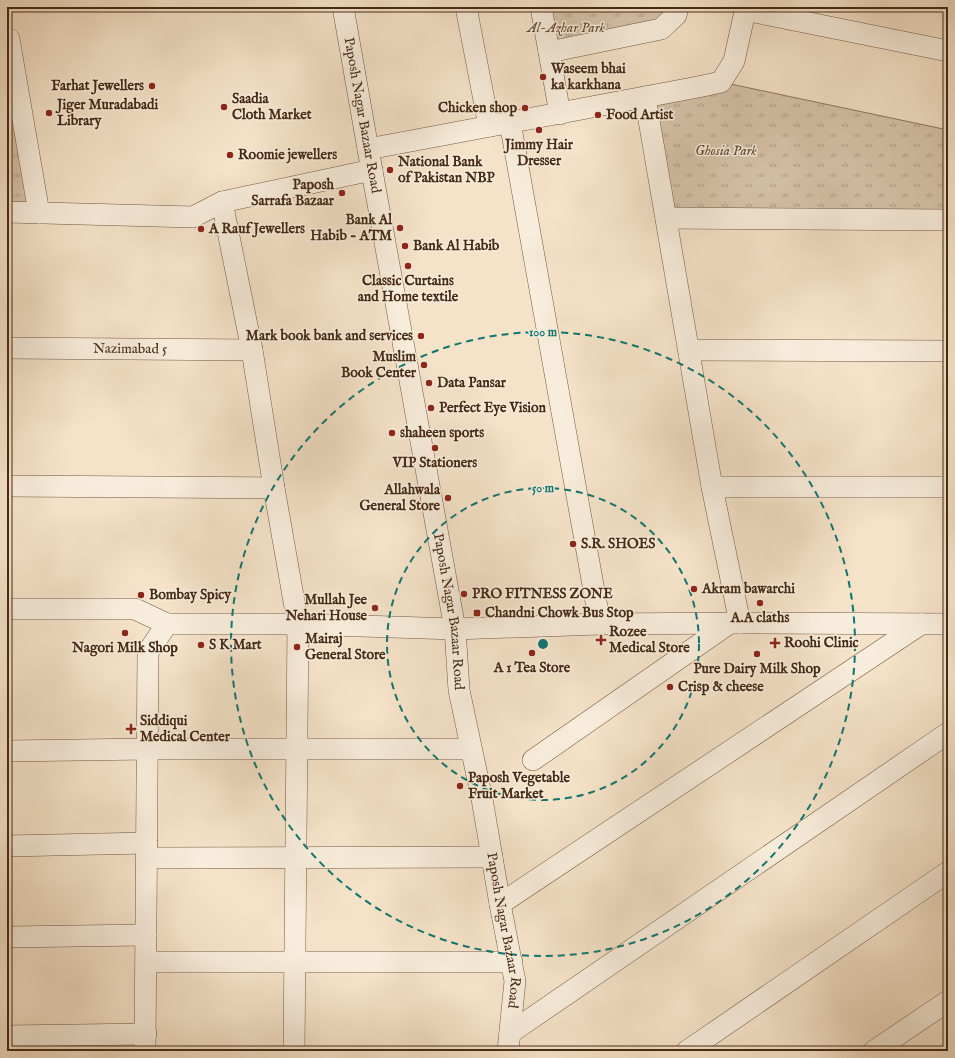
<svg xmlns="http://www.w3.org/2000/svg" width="955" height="1058" font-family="'IM FELL English',serif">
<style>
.grass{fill:url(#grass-tufts);stroke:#8e7760}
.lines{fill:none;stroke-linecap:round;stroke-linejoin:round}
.minor-casing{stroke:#725843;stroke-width:22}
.minor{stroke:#f8eddc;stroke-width:21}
.ring{fill:none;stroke:#0f766e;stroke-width:2;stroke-dasharray:7 5}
.poi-dot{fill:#8f2418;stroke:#f8eddc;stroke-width:1.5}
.labels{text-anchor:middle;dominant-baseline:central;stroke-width:3;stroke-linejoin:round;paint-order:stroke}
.park-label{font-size:14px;font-style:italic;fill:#634934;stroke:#f8eddc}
.poi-label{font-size:14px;font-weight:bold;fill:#462a16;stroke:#f8eddc;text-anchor:start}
.street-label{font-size:14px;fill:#462a16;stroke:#f8eddc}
.centre{fill:#0f766e;stroke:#f8eddc;stroke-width:2}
.ring-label{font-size:12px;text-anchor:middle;font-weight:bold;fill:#0f766e;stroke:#f8eddc;stroke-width:3;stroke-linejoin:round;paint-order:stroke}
</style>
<defs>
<pattern id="grass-tufts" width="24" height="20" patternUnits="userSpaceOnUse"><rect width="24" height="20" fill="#d7c4ab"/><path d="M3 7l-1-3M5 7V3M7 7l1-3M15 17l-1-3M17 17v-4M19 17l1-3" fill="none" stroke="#b09f8a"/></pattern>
</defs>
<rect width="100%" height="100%" fill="#f5e3c9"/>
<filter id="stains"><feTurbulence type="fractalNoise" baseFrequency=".005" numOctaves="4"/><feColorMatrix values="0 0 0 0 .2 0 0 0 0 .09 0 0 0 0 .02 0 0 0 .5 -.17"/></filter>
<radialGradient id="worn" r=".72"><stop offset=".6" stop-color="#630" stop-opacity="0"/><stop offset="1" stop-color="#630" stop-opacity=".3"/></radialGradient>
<g class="grass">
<path d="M 541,7 L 678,7 L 676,15 L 549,52 Z"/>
<path d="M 7,40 L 39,213 L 7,212 Z"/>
<path d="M 721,82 L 948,130 L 948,220 L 666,218 L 645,97 Z"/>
</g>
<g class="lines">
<g class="minor-casing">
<g id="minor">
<path id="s1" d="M 343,7 L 368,149 L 455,629 L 459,690 L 482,799 L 500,904 L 515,981 L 508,1051"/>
<path d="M 466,7 L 489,126"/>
<path d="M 541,7 L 560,114"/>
<path d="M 745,10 L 948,51"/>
<path d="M 7,38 L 9,39 L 39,213"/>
<path d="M 549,52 L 661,29 L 676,15 L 678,7"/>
<path d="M 645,97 L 712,487 L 740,623"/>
<path d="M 510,122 L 600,624"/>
<path d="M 368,149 L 698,87 L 721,82 L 734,61 L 746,7"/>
<path d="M 222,202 L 252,350 L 274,488 L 298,624 L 294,1051"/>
<path d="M 7,212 L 193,217 L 222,202 L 372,170"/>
<path d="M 666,218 L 948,220"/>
<path id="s2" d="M 7,348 L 252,350"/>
<path d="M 689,350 L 948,351"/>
<path d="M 7,486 L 274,488"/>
<path d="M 712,487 L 948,487"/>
<path d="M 7,609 L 135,609 L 167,624"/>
<path d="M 7,751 L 148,749 L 471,749"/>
<path d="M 533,760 L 730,623"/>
<path d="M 7,846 L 147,843"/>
<path d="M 147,858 L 492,857"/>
<path d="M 500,904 L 921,624"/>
<path d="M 7,937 L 146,935"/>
<path d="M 146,962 L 512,962"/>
<path d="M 510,1033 L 948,733"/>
<path d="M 7,1036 L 146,1034"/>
<path d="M 145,1051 L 148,652 L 167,624 L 298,624 L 455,629 L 600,624 L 740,623 L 948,624"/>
<path d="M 687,1051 L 948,872"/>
<path d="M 874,1051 L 948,1001"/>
</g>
</g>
<use href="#minor" class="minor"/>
</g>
<g class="ring">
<circle cx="543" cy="644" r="156"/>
<circle cx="543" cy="644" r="312"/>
</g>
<g class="poi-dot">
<circle cx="543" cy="77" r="4"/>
<circle cx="152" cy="86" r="4"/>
<circle cx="224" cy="107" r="4"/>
<circle cx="525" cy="108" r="4"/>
<circle cx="49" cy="113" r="4"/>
<circle cx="598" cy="115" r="4"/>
<circle cx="539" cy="130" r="4"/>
<circle cx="230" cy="155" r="4"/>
<circle cx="390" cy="170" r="4"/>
<circle cx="342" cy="193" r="4"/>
<circle cx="400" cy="228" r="4"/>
<circle cx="201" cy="229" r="4"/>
<circle cx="405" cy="246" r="4"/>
<circle cx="408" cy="266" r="4"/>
<circle cx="421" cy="336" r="4"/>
<circle cx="424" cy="365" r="4"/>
<circle cx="429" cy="383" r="4"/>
<circle cx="431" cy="408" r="4"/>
<circle cx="392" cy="433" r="4"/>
<circle cx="435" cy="448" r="4"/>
<circle cx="448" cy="498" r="4"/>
<circle cx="573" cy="544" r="4"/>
<circle cx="694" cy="589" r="4"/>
<circle cx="464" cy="594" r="4"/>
<circle cx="141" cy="595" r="4"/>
<circle cx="760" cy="603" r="4"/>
<circle cx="375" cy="608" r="4"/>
<rect x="473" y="609" width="8" height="8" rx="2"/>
<circle cx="125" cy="633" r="4"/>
<path d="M599 634h4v4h4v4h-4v4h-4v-4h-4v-4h4z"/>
<path d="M773 637h4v4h4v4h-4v4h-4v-4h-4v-4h4z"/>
<circle cx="201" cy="645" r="4"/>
<circle cx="297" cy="647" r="4"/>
<circle cx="532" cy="653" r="4"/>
<circle cx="757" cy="654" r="4"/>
<circle cx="670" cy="687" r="4"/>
<path d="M129 723h4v4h4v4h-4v4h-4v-4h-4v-4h4z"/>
<circle cx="460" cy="786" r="4"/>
</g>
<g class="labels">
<g class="park-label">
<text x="566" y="28">Al-Azhar Park</text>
<text x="726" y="151">Ghosia Park</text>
</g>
<g class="poi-label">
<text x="551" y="69">Waseem bhai<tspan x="551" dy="16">ka karkhana</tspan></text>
<text x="144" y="86" text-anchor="end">Farhat Jewellers</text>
<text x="232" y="99">Saadia<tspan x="232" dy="16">Cloth Market</tspan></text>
<text x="57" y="105">Jiger Muradabadi<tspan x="57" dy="16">Library</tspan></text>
<text x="517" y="108" text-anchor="end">Chicken shop</text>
<text x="606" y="115">Food Artist</text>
<text x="539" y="145" text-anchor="middle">Jimmy Hair<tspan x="539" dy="16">Dresser</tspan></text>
<text x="238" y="155">Roomie jewellers</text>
<text x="398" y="162">National Bank<tspan x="398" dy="16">of Pakistan NBP</tspan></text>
<text x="334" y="185" text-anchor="end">Paposh<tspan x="334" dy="16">Sarrafa Bazaar</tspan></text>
<text x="392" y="220" text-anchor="end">Bank Al<tspan x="392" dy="16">Habib - ATM</tspan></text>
<text x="209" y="229">A Rauf Jewellers</text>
<text x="413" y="246">Bank Al Habib</text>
<text x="408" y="281" text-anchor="middle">Classic Curtains<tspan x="408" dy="16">and Home textile</tspan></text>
<text x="413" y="336" text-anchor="end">Mark book bank and services</text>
<text x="416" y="357" text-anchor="end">Muslim<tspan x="416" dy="16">Book Center</tspan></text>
<text x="437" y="383">Data Pansar</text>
<text x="439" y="408">Perfect Eye Vision</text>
<text x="400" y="433">shaheen sports</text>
<text x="435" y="463" text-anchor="middle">VIP Stationers</text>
<text x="440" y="490" text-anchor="end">Allahwala<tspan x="440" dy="16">General Store</tspan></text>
<text x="581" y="544">S.R. SHOES</text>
<text x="702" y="589">Akram bawarchi</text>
<text x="472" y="594">PRO FITNESS ZONE</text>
<text x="149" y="595">Bombay Spicy</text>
<text x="367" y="600" text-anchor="end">Mullah Jee<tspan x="367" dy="16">Nehari House</tspan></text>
<text x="485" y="613">Chandni Chowk Bus Stop</text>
<text x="760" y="618" text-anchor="middle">A.A claths</text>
<text x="609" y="632">Rozee<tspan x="609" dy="16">Medical Store</tspan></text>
<text x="305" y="639">Mairaj<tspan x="305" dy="16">General Store</tspan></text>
<text x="784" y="643">Roohi Clinic</text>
<text x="209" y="645">S K Mart</text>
<text x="125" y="648" text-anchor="middle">Nagori Milk Shop</text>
<text x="532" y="668" text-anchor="middle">A 1 Tea Store</text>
<text x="757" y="669" text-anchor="middle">Pure Dairy Milk Shop</text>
<text x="678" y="687">Crisp &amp; cheese</text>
<text x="140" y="721">Siddiqui<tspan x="140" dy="16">Medical Center</tspan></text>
<text x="468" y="778">Paposh Vegetable<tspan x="468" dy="16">Fruit Market</tspan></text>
</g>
<g class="street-label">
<text stroke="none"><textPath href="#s1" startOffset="110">Paposh Nagar Bazaar Road</textPath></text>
<text stroke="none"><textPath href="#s2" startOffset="123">Nazimabad 5</textPath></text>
<text stroke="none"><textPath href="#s1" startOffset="614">Paposh Nagar Bazaar Road</textPath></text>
<text stroke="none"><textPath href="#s1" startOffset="938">Paposh Nagar Bazaar Road</textPath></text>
</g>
</g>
<circle cx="543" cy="644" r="6" class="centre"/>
<g class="ring-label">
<text x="543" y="336">100 m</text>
<text x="543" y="492">50 m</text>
</g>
<rect width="955" height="1058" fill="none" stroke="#f5e3c9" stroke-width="24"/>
<rect x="8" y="8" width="939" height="1042" fill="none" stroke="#462a16" stroke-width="2"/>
<rect x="12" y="12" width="931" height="1034" fill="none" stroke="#462a16"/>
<rect width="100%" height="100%" filter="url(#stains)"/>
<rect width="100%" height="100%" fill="url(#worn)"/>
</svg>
